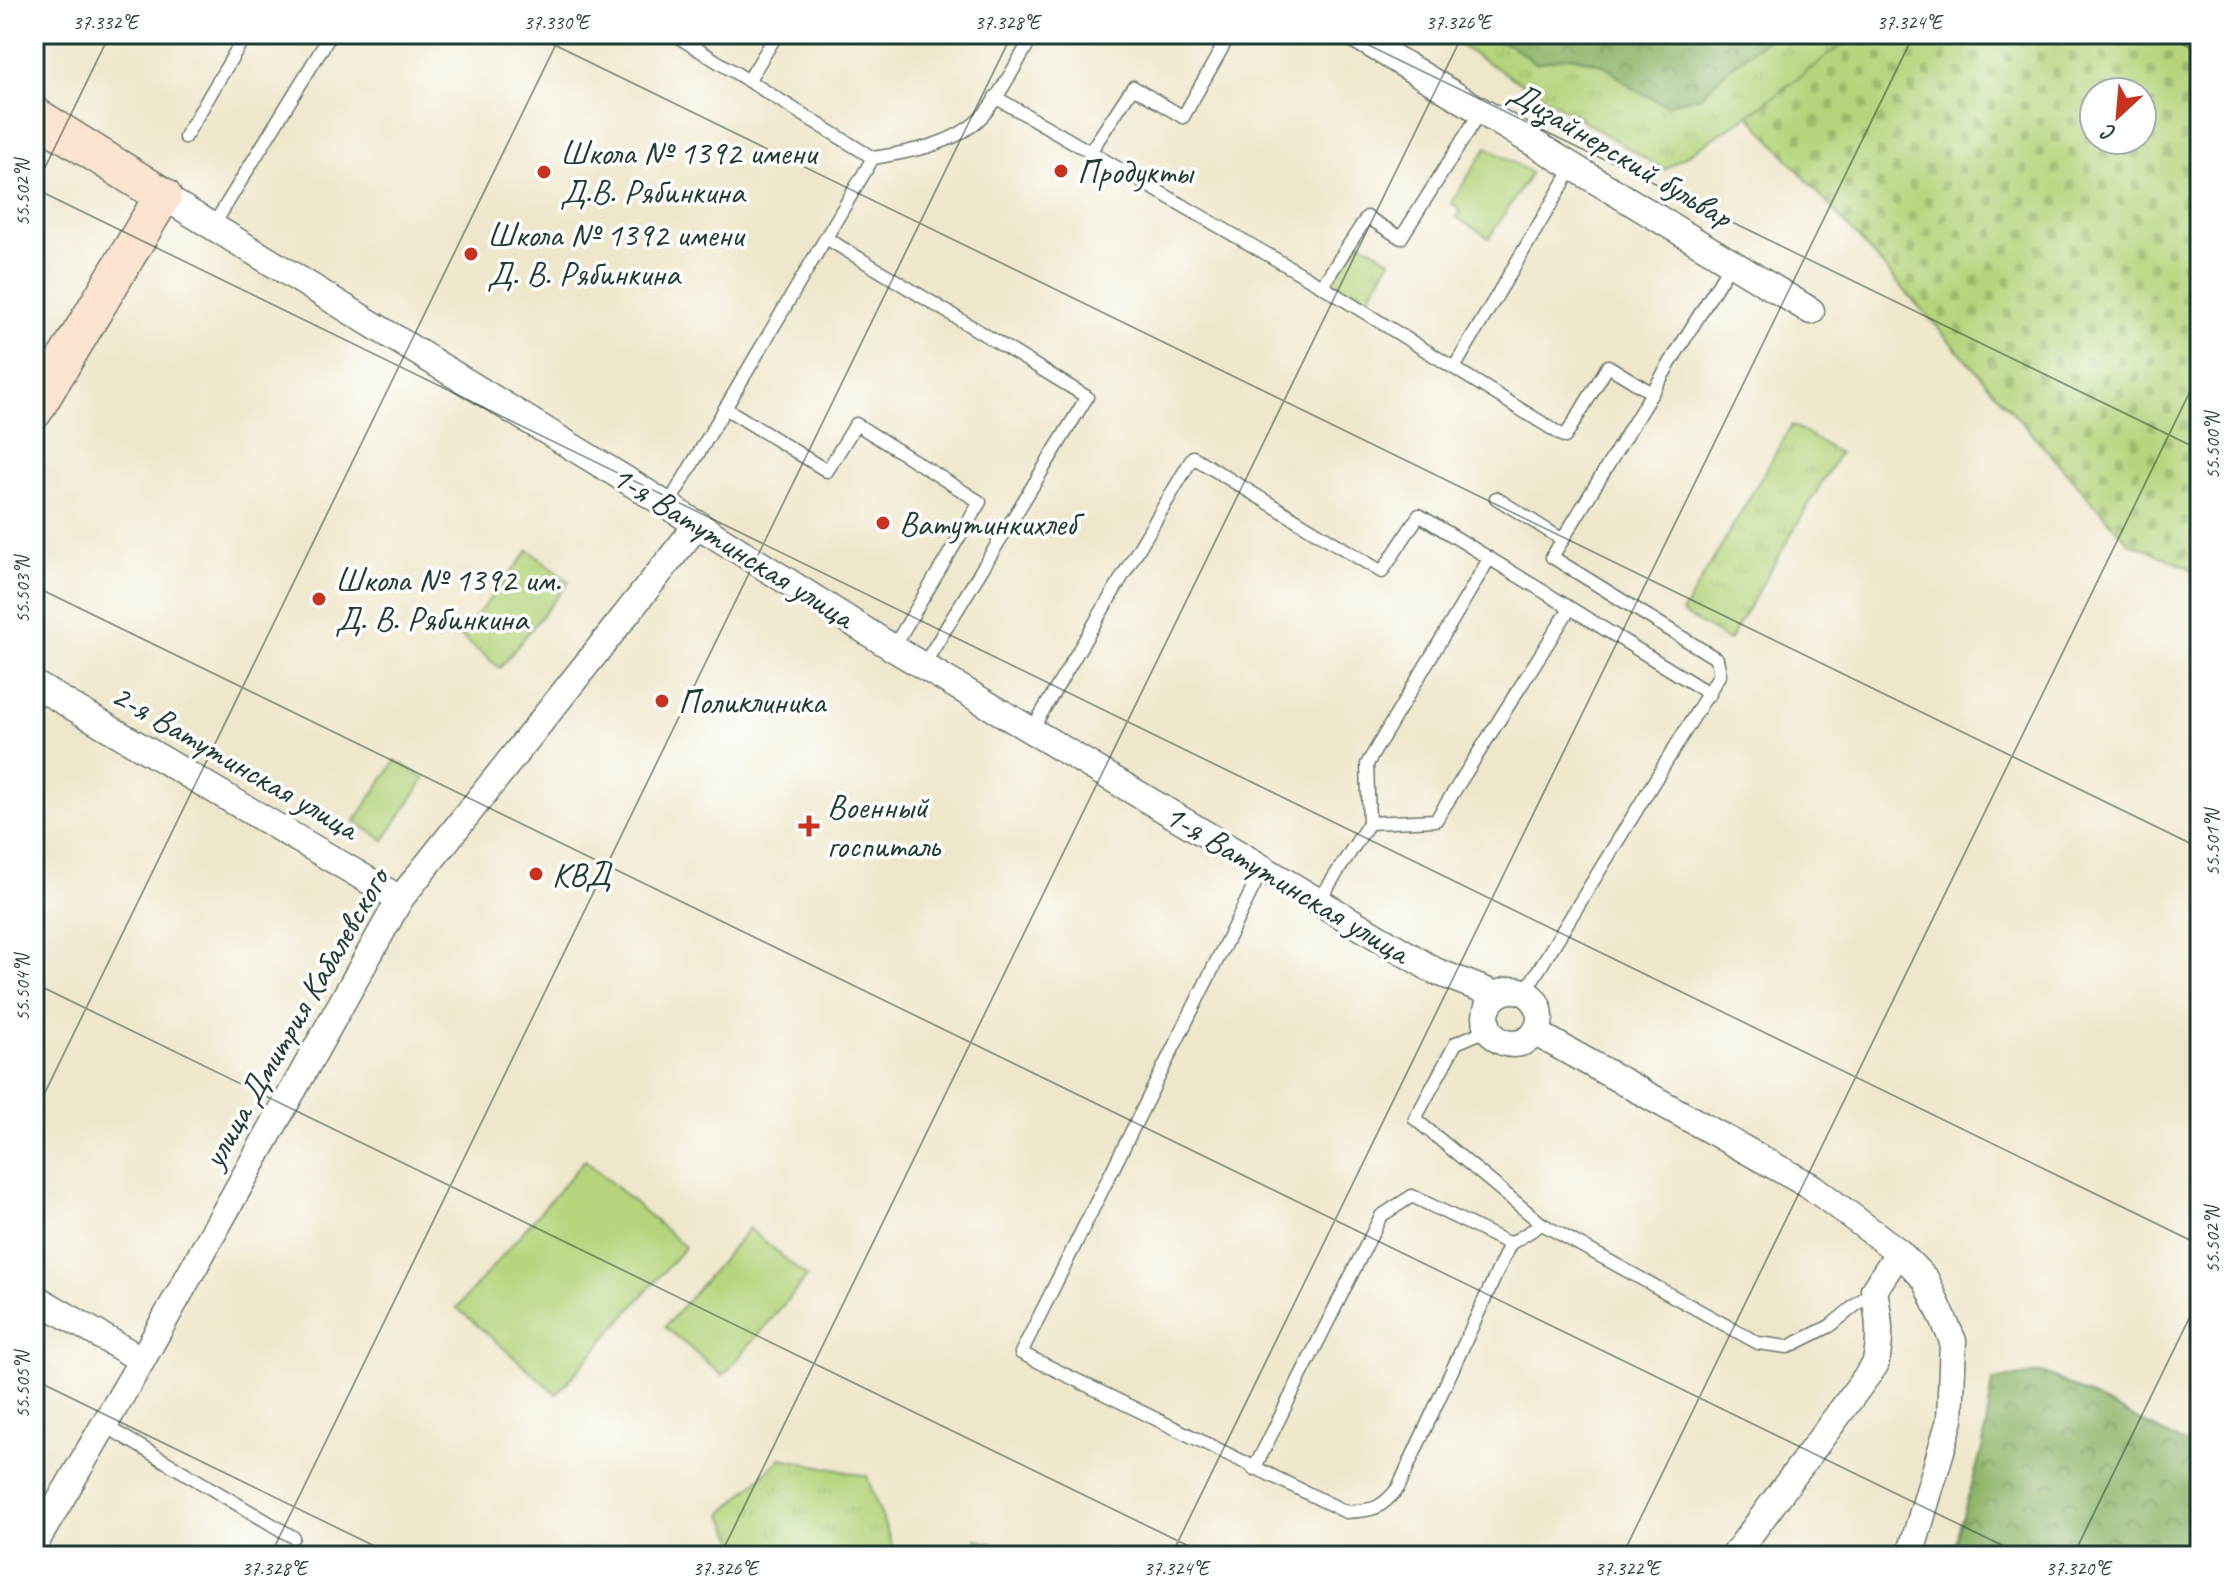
<svg xmlns="http://www.w3.org/2000/svg" width="2234" height="1590" font-family="Caveat,sans-serif">
<style>
.grass{fill:url(#grass-tufts);stroke:#6a8858;stroke-width:2}
.forest{fill:url(#forest-crowns);stroke:#587a50;stroke-width:2}
.cemetery{fill:url(#cemetery-stones);stroke:#6a8858;stroke-width:2;fill-rule:evenodd}
.pitch{fill:#b5d47b;stroke:#6a8858;stroke-width:2}
.lines{fill:none;stroke-linecap:round;stroke-linejoin:round}
.lane-casing{stroke:#687869;stroke-width:15}
.street-casing{stroke:#687869;stroke-width:29}
.secondary-casing{stroke:#687869;stroke-width:39}
.lane{stroke:#fff;stroke-width:12}
.street{stroke:#fff;stroke-width:26}
.secondary{stroke:#fde4d1;stroke-width:36}
.ticks{fill:none;stroke:#1f3d34;stroke-width:2;stroke-opacity:0.45}
.poi-dot{fill:#c8321e;stroke:#fff;stroke-width:3}
.labels{text-anchor:middle;dominant-baseline:central;stroke-width:7;stroke-linejoin:round;paint-order:stroke}
.poi-label{font-size:34px;fill:#1f3d34;stroke:#fff;text-anchor:start}
.street-label{font-size:34px;fill:#1f3d34;stroke:#fff}
.neatline{fill:none;stroke:#1f3d34;stroke-width:3}
.ticks-label{font-size:20px;text-anchor:middle;fill:#1f3d34}
</style>
<defs>
<pattern id="grass-tufts" width="24" height="20" patternUnits="userSpaceOnUse" patternTransform="scale(2)"><rect width="24" height="20" fill="#b5d47b"/><path d="M3 7l-1-3M5 7V3M7 7l1-3M15 17l-1-3M17 17v-4M19 17l1-3" fill="none" stroke="#9bb76b"/></pattern>
<pattern id="forest-crowns" width="20" height="18" patternUnits="userSpaceOnUse" patternTransform="scale(2)"><rect width="20" height="18" fill="#90b66b"/><path d="M2 6a3 3 0 1 1 6 0M12 15a3 3 0 1 1 6 0" fill="none" stroke="#759559"/></pattern>
<pattern id="cemetery-stones" width="16" height="16" patternUnits="userSpaceOnUse" patternTransform="scale(2)"><rect width="16" height="16" fill="#b5d47b"/><path d="M2 7V4a2 2 0 0 1 4 0v3zM10 15v-3a2 2 0 0 1 4 0v3z" fill="#9bb76b"/></pattern>
</defs>
<rect width="100%" height="100%" fill="#fff"/>
<filter id="ink" filterUnits="userSpaceOnUse"><feTurbulence type="fractalNoise" baseFrequency=".0125" numOctaves="2"/><feDisplacementMap in="SourceGraphic" scale="16" xChannelSelector="R" yChannelSelector="G"/><feConvolveMatrix kernelMatrix="1 2 1 2 8 2 1 2 1" color-interpolation-filters="sRGB"/></filter>
<filter id="wash" filterUnits="userSpaceOnUse"><feTurbulence type="fractalNoise" baseFrequency=".006" numOctaves="4" result="noise"/><feDisplacementMap in="SourceGraphic" scale="32" xChannelSelector="R" yChannelSelector="G"/><feGaussianBlur stdDeviation="1.8" result="paint"/><feColorMatrix in="noise" values="0 0 0 0 0 0 0 0 0 0 0 0 0 0 0 0 0 1.4 0 .05"/><feComposite in="paint" operator="in"/></filter>
<g filter="url(#wash)">
<rect width="100%" height="100%" fill="#efe7cb"/>
<g class="grass">
<path d="M 1441,34 L 1470,34 L 1510,45 L 1536,63 L 1573,56 L 1606,66 L 1633,89 L 1701,96 L 1726,71 L 1773,34 L 1857,34 L 1749,115 L 1664,170 Z"/>
<path d="M 1359,241 L 1391,260 L 1364,304 L 1331,283 Z"/>
<path d="M 1792,425 L 1839,453 L 1729,641 L 1682,613 Z"/>
<path d="M 781,1458 L 867,1476 L 896,1556 L 744,1556 L 722,1514 Z"/>
<path d="M 976,1539 L 1033,1556 L 978,1556 Z"/>
</g>
<g class="forest">
<path d="M 1470,34 L 1773,34 L 1726,71 L 1701,96 L 1666,105 L 1633,89 L 1606,66 L 1573,56 L 1536,63 L 1510,45 Z"/>
<path d="M 2043,1372 L 2200,1451 L 2200,1556 L 1951,1556 L 1983,1446 L 1993,1381 Z"/>
</g>
<path class="cemetery" d="M 1857,34 L 2200,34 L 2200,579 L 2188,567 L 2128,542 L 1749,115 ZM 2094,92 L 2142,92 L 2142,140 L 2094,140 Z"/>
<g class="pitch">
<path d="M 1487,147 L 1531,173 L 1489,238 L 1457,218 L 1461,211 L 1451,203 Z"/>
<path d="M 529,550 L 569,582 L 500,668 L 460,636 Z"/>
<path d="M 396,760 L 425,779 L 384,840 L 355,821 Z"/>
<path d="M 585,1160 L 685,1247 L 557,1394 L 457,1308 Z"/>
<path d="M 749,1228 L 807,1277 L 723,1376 L 665,1327 Z"/>
</g>
</g>
<g filter="url(#ink)">
<g class="lines">
<g class="lane-casing">
<g id="lane">
<path d="M 673,34 L 873,158"/>
<path d="M 748,81 L 777,34"/>
<path d="M 995,97 L 1322,286 L 1565,437 L 1608,366 L 1652,393"/>
<path d="M 185,137 L 246,34"/>
<path d="M 1090,152 L 1133,87 L 1183,117 L 1230,34"/>
<path d="M 213,226 L 331,34"/>
<path d="M 826,238 L 1087,397 L 923,666"/>
<path d="M 1322,286 L 1367,217 L 1401,238 L 1481,111"/>
<path d="M 1454,368 L 1573,167"/>
<path d="M 725,408 L 827,471 L 856,424 L 980,502 L 893,648"/>
<path d="M 1496,498 L 1563,540"/>
<path d="M 668,505 L 873,158 C 910,152 959,144 985,113 C 1004,89 1018,60 1034,34"/>
<path d="M 1489,559 L 1367,764 L 1369,823 L 1436,820 L 1570,608"/>
<path d="M 1031,731 L 1193,457 L 1382,572 L 1419,515 L 1710,694"/>
<path d="M 1263,868 L 1021,1353 L 1346,1512 C 1374,1510 1380,1510 1398,1488 L 1510,1244 L 1542,1224"/>
<path d="M 1318,902 L 1369,823"/>
<path d="M 1525,992 L 1720,674 L 1717,659 L 1552,557 L 1731,263"/>
<path d="M 1489,1029 L 1456,1043 L 1415,1119 L 1542,1224 L 1758,1343 L 1788,1347 L 1830,1326 L 1874,1290"/>
<path d="M 104,1425 L 293,1537"/>
<path d="M 1254,1469 L 1381,1216 L 1412,1196 L 1510,1244"/>
</g>
</g>
<g class="street-casing">
<g id="street">
<path d="M 1354,34 L 1811,311"/>
<path d="M 163,196 L 641,489 L 893,648 L 1435,971 L 1497,995"/>
<path d="M 34,684 L 400,899"/>
<circle cx="1513" cy="1017" r="27"/>
<path d="M 1536,1033 L 1812,1187 L 1899,1252 L 1926,1280 L 1953,1341 L 1950,1420 L 1910,1556"/>
<path d="M 34,1297 L 142,1360"/>
<path d="M 34,1545 L 142,1360 L 400,899 L 698,524"/>
<path d="M 1734,1556 L 1875,1365 C 1882,1339 1879,1317 1874,1290 L 1899,1252"/>
</g>
</g>
<g class="secondary-casing">
<path id="secondary" d="M 34,115 L 163,196 L 34,411"/>
</g>
<use href="#lane" class="lane"/>
<use href="#street" class="street"/>
<use href="#secondary" class="secondary"/>
</g>
</g>
<path class="ticks" d="M 532,34 L 2200,848M 1346,34 L 2200,450M 2161,34 L 2200,53M 34,188 L 2200,1245M 34,190 L 110,34M 34,586 L 2024,1556M 34,983 L 1209,1556M 34,1115 L 561,34M 34,1380 L 395,1556M 270,1556 L 1012,34M 720,1556 L 1463,34M 1171,1556 L 1914,34M 1622,1556 L 2200,371M 2073,1556 L 2200,1296"/>
<g class="poi-dot">
<circle cx="1061" cy="171" r="8"/>
<circle cx="544" cy="172" r="8"/>
<circle cx="471" cy="254" r="8"/>
<circle cx="883" cy="523" r="8"/>
<circle cx="319" cy="599" r="8"/>
<circle cx="662" cy="701" r="8"/>
<path d="M805 814h8v8h8v8h-8v8h-8v-8h-8v-8h8z"/>
<circle cx="536" cy="874" r="8"/>
</g>
<g class="labels">
<g class="poi-label">
<text x="560" y="152">Школа № 1392 имени<tspan x="560" dy="39">Д.В. Рябинкина</tspan></text>
<text x="1077" y="171">Продукты</text>
<text x="487" y="234">Школа № 1392 имени<tspan x="487" dy="39">Д. В. Рябинкина</tspan></text>
<text x="899" y="523">Ватутинкихлеб</text>
<text x="335" y="579">Школа № 1392 им.<tspan x="335" dy="39">Д. В. Рябинкина</tspan></text>
<text x="678" y="701">Поликлиника</text>
<text x="827" y="806">Военный<tspan x="827" dy="39">госпиталь</tspan></text>
<text x="552" y="874">КВД</text>
</g>
<g class="street-label">
<text transform="translate(1621 154) rotate(31)">Дизайнерский бульвар</text>
<text transform="translate(733 546) rotate(32)">1-я Ватутинская улица</text>
<text transform="translate(235 761) rotate(30)">2-я Ватутинская улица</text>
<text transform="translate(1287 883) rotate(31)">1-я Ватутинская улица</text>
<text transform="translate(295 1018) rotate(-60)">улица Дмитрия Кабалевского</text>
</g>
</g>
<rect width="2234" height="1590" fill="none" stroke="#fff" stroke-width="88"/>
<g transform="translate(2118 116) rotate(206)"><circle r="38" fill="#ffffff" stroke="#a5b1ae" stroke-width="2"/>
<path d="M0-6L14 30L0 20L-14 30Z" fill="#c8321e"/>
<text y="-12" font-size="22" font-weight="bold" text-anchor="middle" fill="#1f3d34">С</text>
</g>
<rect x="44" y="44" width="2146" height="1502" class="neatline"/>
<g class="ticks-label">
<text x="105" y="29">37.332°E</text>
<text x="556" y="29">37.330°E</text>
<text x="1007" y="29">37.328°E</text>
<text x="1458" y="29">37.326°E</text>
<text x="1909" y="29">37.324°E</text>
<text transform="translate(22 193) rotate(-90)" y="7">55.502°N</text>
<text transform="translate(2212 446) rotate(-90)" y="7">55.500°N</text>
<text transform="translate(22 590) rotate(-90)" y="7">55.503°N</text>
<text transform="translate(2212 843) rotate(-90)" y="7">55.501°N</text>
<text transform="translate(22 988) rotate(-90)" y="7">55.504°N</text>
<text transform="translate(2212 1240) rotate(-90)" y="7">55.502°N</text>
<text transform="translate(22 1385) rotate(-90)" y="7">55.505°N</text>
<text x="274" y="1575">37.328°E</text>
<text x="725" y="1575">37.326°E</text>
<text x="1176" y="1575">37.324°E</text>
<text x="1627" y="1575">37.322°E</text>
<text x="2078" y="1575">37.320°E</text>
</g>
</svg>
